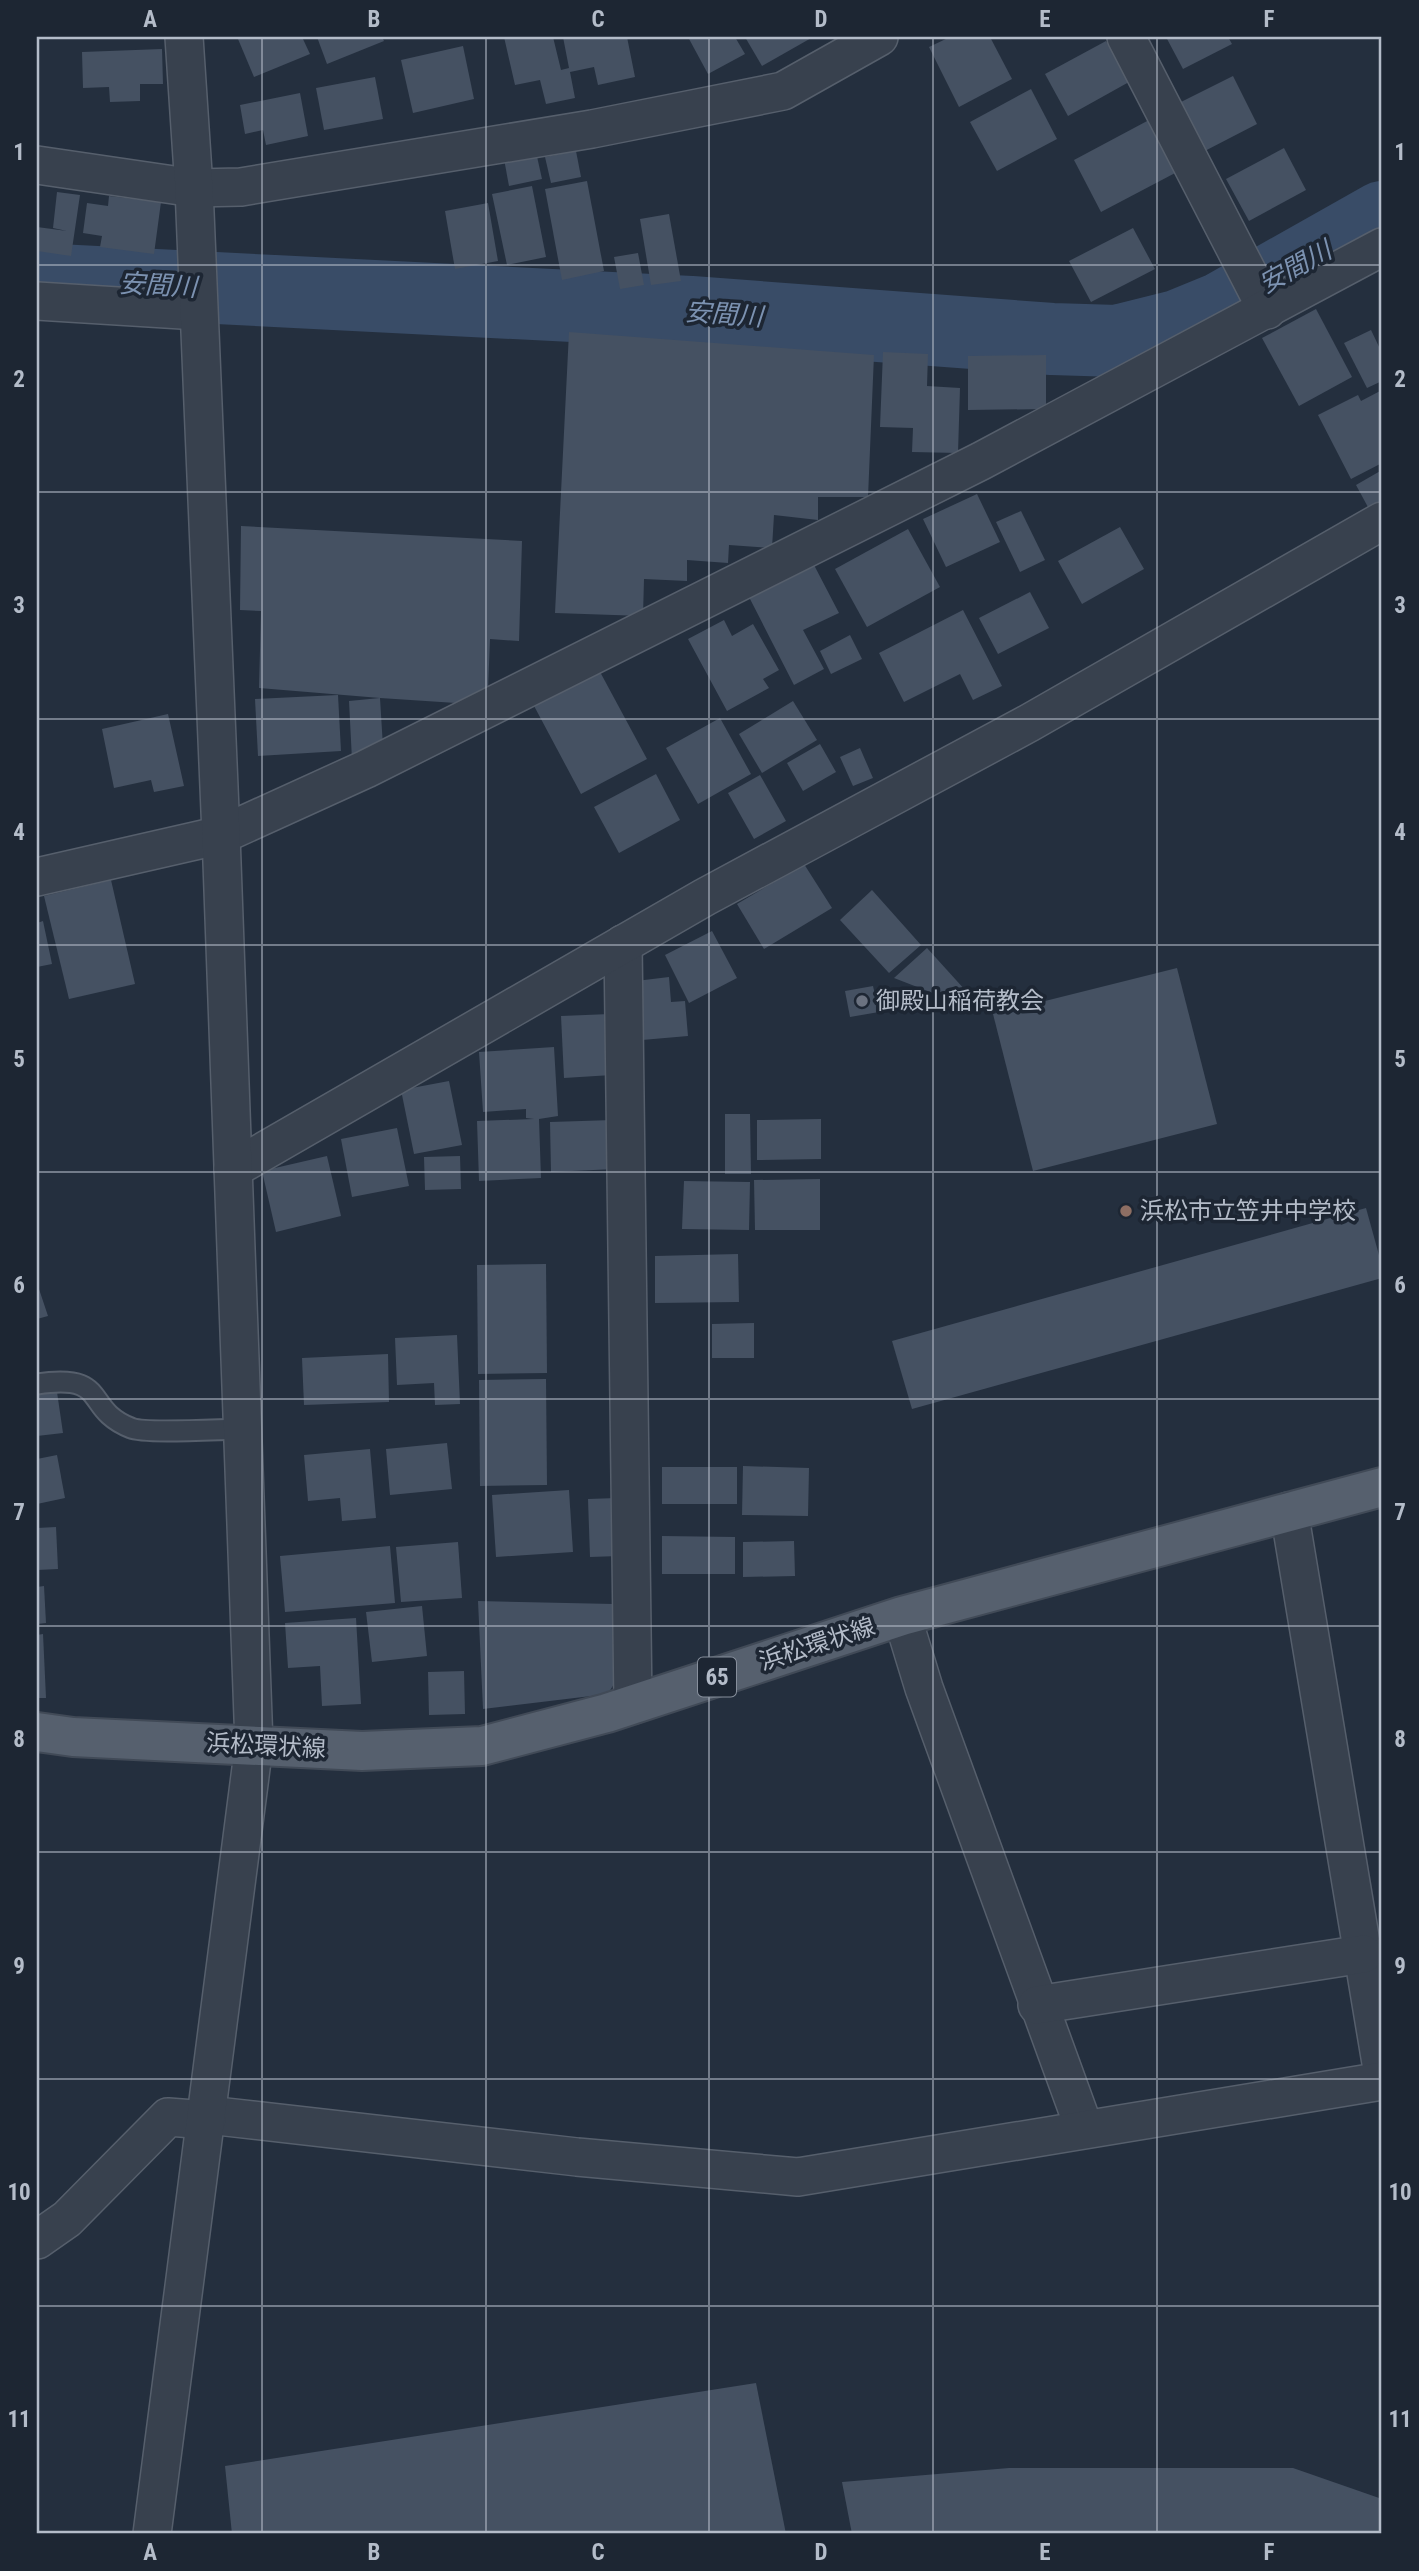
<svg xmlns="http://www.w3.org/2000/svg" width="1419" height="2571" font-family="'Roboto Condensed','Noto Sans JP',sans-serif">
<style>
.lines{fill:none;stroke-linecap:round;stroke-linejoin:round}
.river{stroke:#394c67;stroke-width:72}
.building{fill:#455162}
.service-casing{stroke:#565f6c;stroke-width:23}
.minor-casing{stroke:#565f6c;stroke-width:40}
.primary-casing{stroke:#414a57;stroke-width:42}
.service{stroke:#38414e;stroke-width:19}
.minor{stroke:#38414e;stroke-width:37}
.primary{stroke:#56606e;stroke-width:38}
.grid{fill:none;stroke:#b4bcc9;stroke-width:2;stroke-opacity:0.55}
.worship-dot{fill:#6b7280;stroke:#1d2633;stroke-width:2.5}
.education-dot{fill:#8d6e63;stroke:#1d2633;stroke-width:2.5}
.labels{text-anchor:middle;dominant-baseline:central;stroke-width:7;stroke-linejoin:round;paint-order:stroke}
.shield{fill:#1d2633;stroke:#878f9c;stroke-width:2}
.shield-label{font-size:23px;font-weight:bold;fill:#b4bcc9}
.poi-label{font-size:24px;fill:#b4bcc9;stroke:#1d2633;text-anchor:start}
.street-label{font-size:24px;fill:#b4bcc9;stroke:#1d2633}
.water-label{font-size:26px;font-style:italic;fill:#7c92b1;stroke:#1d2633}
.neatline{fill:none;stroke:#b4bcc9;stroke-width:2.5}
.grid-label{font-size:23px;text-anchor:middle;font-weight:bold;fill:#b4bcc9}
</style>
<rect width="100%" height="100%" fill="#242f3e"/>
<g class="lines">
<path class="river" d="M 37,279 L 691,312 L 1052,339 L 1117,341 L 1177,326 L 1221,308 L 1382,217"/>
</g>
<g class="building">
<path d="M 244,37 L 302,37 L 310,54 L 254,77 L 238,39 Z"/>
<path d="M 317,37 L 382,37 L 384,41 L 327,64 Z"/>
<path d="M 504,37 L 553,37 L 561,70 L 569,68 L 563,37 L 627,37 L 635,77 L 598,85 L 594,67 L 570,72 L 575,98 L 546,104 L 540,80 L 515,85 Z"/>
<path d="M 688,37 L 735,37 L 745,54 L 708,74 Z"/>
<path d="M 745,37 L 813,37 L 762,66 Z"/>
<path d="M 950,37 L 990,37 L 1012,79 L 959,107 L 929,47 Z"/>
<path d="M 1166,37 L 1228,37 L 1232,44 L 1183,69 Z"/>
<path d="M 1106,41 L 1129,82 L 1068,116 L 1045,74 Z"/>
<path d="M 463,46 L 474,99 L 413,113 L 401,60 Z"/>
<path d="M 162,49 L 163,84 L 140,84 L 140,101 L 110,102 L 109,87 L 83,88 L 82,52 Z"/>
<path d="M 1233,76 L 1257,124 L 1197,155 L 1173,106 Z"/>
<path d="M 375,77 L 383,119 L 324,130 L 316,88 Z"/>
<path d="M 1031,89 L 1057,139 L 997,171 L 970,122 Z"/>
<path d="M 300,93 L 308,136 L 266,145 L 263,130 L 245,134 L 240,105 Z"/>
<path d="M 1149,120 L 1177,172 L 1101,212 L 1074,160 Z"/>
<path d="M 1284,148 L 1306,190 L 1249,221 L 1226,179 Z"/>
<path d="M 576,151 L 581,177 L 551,183 L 545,157 Z"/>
<path d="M 536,152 L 542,179 L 509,186 L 504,159 Z"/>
<path d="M 587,181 L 604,271 L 562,280 L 545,189 Z"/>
<path d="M 532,186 L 546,257 L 507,265 L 492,194 Z"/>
<path d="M 57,192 L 80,195 L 71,256 L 37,251 L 37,227 L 67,231 L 53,228 Z"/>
<path d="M 109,196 L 161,202 L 154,254 L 100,247 L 102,236 L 83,233 L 87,203 L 108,206 Z"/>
<path d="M 488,203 L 498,261 L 455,269 L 445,211 Z"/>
<path d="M 669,214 L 681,281 L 651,285 L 640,219 Z"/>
<path d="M 1133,228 L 1155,269 L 1091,302 L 1069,261 Z"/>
<path d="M 638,253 L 644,285 L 620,289 L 614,257 Z"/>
<path d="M 1316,309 L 1352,377 L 1299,406 L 1262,338 Z"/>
<path d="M 1371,330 L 1382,353 L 1382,381 L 1367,388 L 1344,343 Z"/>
<path d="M 569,332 L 874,355 L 868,497 L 818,497 L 818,520 L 774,515 L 772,548 L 729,545 L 728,563 L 687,560 L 687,581 L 644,579 L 643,616 L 555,613 Z"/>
<path d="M 883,352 L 928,354 L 927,386 L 960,388 L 958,453 L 912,452 L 913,428 L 880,427 Z"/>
<path d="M 1046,355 L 1046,409 L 968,410 L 968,356 Z"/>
<path d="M 1382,390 L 1382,463 L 1351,479 L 1318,415 L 1358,395 L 1361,401 Z"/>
<path d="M 1382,470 L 1382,502 L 1369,509 L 1356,485 Z"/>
<path d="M 977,494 L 1000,542 L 946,567 L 923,519 Z"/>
<path d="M 1021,511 L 1045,560 L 1020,572 L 996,522 Z"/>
<path d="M 241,526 L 522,541 L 519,641 L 490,639 L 488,690 L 456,703 L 380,698 L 383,747 L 352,760 L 349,701 L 380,698 L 259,688 L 261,611 L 240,610 Z"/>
<path d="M 1120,527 L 1144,569 L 1082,604 L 1058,561 Z"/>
<path d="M 908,529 L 940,587 L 867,627 L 835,569 Z"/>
<path d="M 814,565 L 839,613 L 803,630 L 824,669 L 794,685 L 749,597 Z"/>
<path d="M 1030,592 L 1049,628 L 998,654 L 979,618 Z"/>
<path d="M 963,610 L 1002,686 L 973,700 L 960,674 L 904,702 L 879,653 Z"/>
<path d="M 724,620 L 732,636 L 753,624 L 779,670 L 763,679 L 769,688 L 727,711 L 688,639 Z"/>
<path d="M 850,635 L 862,659 L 831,674 L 820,651 Z"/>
<path d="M 599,670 L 647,759 L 581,794 L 533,704 Z"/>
<path d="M 338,695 L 341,751 L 258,756 L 255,699 Z"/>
<path d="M 793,701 L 817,740 L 762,773 L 739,734 Z"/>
<path d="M 168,714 L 184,786 L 154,792 L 151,780 L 114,788 L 102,729 Z"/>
<path d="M 720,718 L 751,774 L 698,804 L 666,748 Z"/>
<path d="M 820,744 L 836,772 L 803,791 L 787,763 Z"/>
<path d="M 860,748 L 873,778 L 853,786 L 840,757 Z"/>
<path d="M 656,774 L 680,820 L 619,853 L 594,807 Z"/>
<path d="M 760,775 L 786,821 L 754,839 L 728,793 Z"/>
<path d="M 804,864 L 832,908 L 764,949 L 737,904 Z"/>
<path d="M 111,880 L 135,984 L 69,999 L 44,896 Z"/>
<path d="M 872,890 L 921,945 L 889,973 L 840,920 Z"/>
<path d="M 43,921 L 52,964 L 37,967 L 37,923 Z"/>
<path d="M 712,931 L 737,978 L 689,1003 L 665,955 Z"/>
<path d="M 927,948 L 966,991 L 956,1002 L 894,978 Z"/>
<path d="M 1177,968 L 1217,1124 L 1033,1171 L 993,1014 Z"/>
<path d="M 669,977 L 671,1002 L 685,1001 L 688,1036 L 642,1040 L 636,981 Z"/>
<path d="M 873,986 L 879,1012 L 850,1017 L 845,991 Z"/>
<path d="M 610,1014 L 612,1075 L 564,1078 L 561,1016 Z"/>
<path d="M 554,1047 L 558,1116 L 539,1119 L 541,1178 L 479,1181 L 477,1121 L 534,1119 L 526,1118 L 526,1109 L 483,1112 L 479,1052 Z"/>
<path d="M 449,1081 L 462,1145 L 414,1154 L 401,1090 Z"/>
<path d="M 725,1114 L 750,1114 L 751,1174 L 725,1174 Z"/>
<path d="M 821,1119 L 821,1159 L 757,1160 L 757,1120 Z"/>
<path d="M 613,1120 L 615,1169 L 551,1172 L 550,1122 Z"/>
<path d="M 397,1128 L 409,1186 L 352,1197 L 341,1139 Z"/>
<path d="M 327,1156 L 341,1216 L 276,1232 L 262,1171 Z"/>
<path d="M 460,1156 L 461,1189 L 425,1190 L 424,1157 Z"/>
<path d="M 820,1179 L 820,1230 L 755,1230 L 754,1180 Z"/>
<path d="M 684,1181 L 750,1182 L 749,1230 L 682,1229 Z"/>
<path d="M 1366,1208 L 1382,1266 L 1382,1278 L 912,1409 L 892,1341 Z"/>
<path d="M 738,1254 L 739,1302 L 655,1303 L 655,1256 Z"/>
<path d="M 546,1264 L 547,1373 L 478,1374 L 477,1265 Z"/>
<path d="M 37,1283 L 48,1316 L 37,1319 Z"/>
<path d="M 754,1323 L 754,1358 L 712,1358 L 712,1324 Z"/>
<path d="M 457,1335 L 460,1404 L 435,1405 L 434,1383 L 397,1385 L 395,1338 Z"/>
<path d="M 388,1354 L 389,1402 L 304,1405 L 302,1358 Z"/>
<path d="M 546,1379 L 547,1485 L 480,1486 L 479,1380 Z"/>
<path d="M 57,1392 L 63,1433 L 37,1436 L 37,1395 Z"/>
<path d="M 447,1443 L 452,1489 L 390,1495 L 386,1449 Z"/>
<path d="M 370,1449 L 376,1518 L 342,1521 L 340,1498 L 308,1501 L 304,1455 Z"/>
<path d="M 57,1455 L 65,1498 L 37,1504 L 37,1459 Z"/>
<path d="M 743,1466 L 809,1468 L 808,1516 L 742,1515 Z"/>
<rect x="662" y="1467" width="75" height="37"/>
<path d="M 569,1490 L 573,1552 L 496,1557 L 492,1495 Z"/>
<path d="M 617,1498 L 619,1556 L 590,1557 L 588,1499 Z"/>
<path d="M 56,1527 L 58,1569 L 37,1570 L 37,1528 Z"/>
<path d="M 662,1536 L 735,1537 L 735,1574 L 662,1574 Z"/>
<path d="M 794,1541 L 795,1576 L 743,1577 L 743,1542 Z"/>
<path d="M 458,1542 L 462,1598 L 401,1602 L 396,1547 Z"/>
<path d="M 390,1546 L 395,1603 L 285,1612 L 280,1556 Z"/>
<path d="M 44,1586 L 46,1623 L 37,1624 L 37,1587 Z"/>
<path d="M 478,1601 L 614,1604 L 615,1682 L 608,1694 L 483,1709 Z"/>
<path d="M 422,1606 L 427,1656 L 372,1662 L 366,1612 Z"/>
<path d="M 356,1618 L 361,1704 L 322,1706 L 320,1666 L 288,1668 L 285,1623 Z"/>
<path d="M 43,1634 L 46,1698 L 37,1698 L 37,1635 Z"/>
<path d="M 464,1671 L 465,1714 L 429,1715 L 428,1672 Z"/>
<path d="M 756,2383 L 786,2534 L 232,2534 L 225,2466 Z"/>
<path d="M 1009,2468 L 1293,2468 L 1382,2499 L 1382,2534 L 852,2534 L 842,2482 Z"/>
</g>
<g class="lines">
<g class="service-casing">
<path id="service" d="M 37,1384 C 111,1373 82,1409 131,1428 C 145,1434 223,1429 244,1429"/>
</g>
<g class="minor-casing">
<g id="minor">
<path d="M 1126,37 L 1267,310"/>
<path d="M 37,165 L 194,188 L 241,187 L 592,129 L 783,91 L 879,37"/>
<path d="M 37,301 L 198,311"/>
<path d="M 37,877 L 221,835 L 366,769 L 981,461 L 1382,247"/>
<path d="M 623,944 L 633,1705"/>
<path d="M 233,1169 L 705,897 L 1029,723 L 1382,521"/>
<path d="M 1289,1511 L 1382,2069"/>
<path d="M 902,1616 L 924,1688 L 1084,2128"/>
<path d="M 1037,2005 L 1363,1954"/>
<path d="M 208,2115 L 577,2157 L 798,2177 L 1382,2081"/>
<path d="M 37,2240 L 67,2219 L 168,2117 L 207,2120"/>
<path d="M 152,2534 L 254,1745 L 221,835 L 194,188 L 184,37"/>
</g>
</g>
<g class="primary-casing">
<path id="primary" d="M 37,1732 L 73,1737 L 362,1751 L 482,1746 L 607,1713 L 902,1616 L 1382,1487"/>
</g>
<use href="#service" class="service"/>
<use href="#minor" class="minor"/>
<use href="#primary" class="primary"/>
</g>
<path class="grid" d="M 262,37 L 262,2534M 486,37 L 486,2534M 709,37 L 709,2534M 933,37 L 933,2534M 1157,37 L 1157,2534M 37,265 L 1382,265M 37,492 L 1382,492M 37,719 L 1382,719M 37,945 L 1382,945M 37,1172 L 1382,1172M 37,1399 L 1382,1399M 37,1626 L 1382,1626M 37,1852 L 1382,1852M 37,2079 L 1382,2079M 37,2306 L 1382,2306"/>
<circle class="worship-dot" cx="862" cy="1001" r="7"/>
<circle class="education-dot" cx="1126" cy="1211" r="7"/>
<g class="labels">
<rect class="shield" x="698" y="1657.5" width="38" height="39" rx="5"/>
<g class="shield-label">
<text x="717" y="1677">65</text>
</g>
<g class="poi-label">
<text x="876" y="1001">御殿山稲荷教会</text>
<text x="1140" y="1211">浜松市立笠井中学校</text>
</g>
<g class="street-label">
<text transform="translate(817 1644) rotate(-18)">浜松環状線</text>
<text transform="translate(266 1746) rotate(3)">浜松環状線</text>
</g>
<g class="water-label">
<text transform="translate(1295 267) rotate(-29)">安間川</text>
<text transform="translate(158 285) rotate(3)">安間川</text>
<text transform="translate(724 314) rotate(4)">安間川</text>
</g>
</g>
<rect width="1419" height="2571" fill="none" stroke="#1d2633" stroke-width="77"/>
<rect x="38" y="38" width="1342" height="2494" class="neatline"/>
<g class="grid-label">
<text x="150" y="27">A</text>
<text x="374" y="27">B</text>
<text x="598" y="27">C</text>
<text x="821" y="27">D</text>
<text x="1045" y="27">E</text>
<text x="1269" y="27">F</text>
<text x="19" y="160">1</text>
<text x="1400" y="160">1</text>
<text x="19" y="387">2</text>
<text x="1400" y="387">2</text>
<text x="19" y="613">3</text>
<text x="1400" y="613">3</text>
<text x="19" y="840">4</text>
<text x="1400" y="840">4</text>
<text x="19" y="1067">5</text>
<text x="1400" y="1067">5</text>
<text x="19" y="1293">6</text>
<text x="1400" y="1293">6</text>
<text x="19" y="1520">7</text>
<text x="1400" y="1520">7</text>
<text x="19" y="1747">8</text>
<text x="1400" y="1747">8</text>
<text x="19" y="1974">9</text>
<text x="1400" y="1974">9</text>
<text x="19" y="2200">10</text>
<text x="1400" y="2200">10</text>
<text x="19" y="2427">11</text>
<text x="1400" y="2427">11</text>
<text x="150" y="2560">A</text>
<text x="374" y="2560">B</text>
<text x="598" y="2560">C</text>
<text x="821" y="2560">D</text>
<text x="1045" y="2560">E</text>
<text x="1269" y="2560">F</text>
</g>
</svg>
